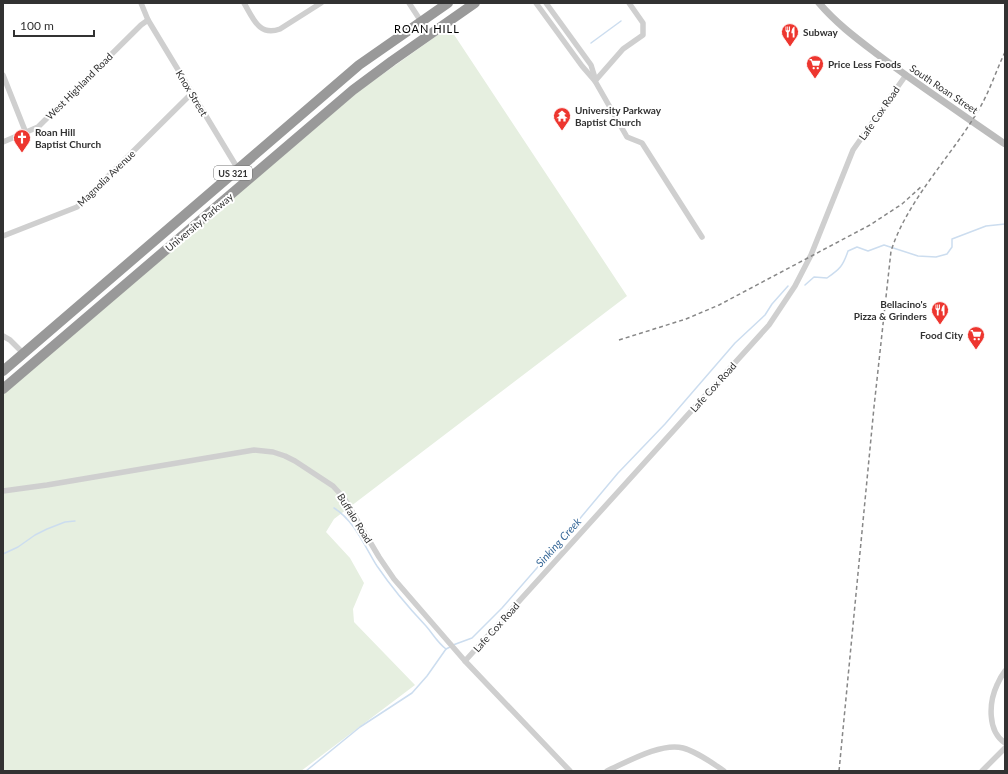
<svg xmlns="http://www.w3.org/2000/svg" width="1008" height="774" font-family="Lato,sans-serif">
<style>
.green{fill:#e6efe0}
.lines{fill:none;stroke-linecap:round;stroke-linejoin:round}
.stream{stroke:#ccddef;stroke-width:1.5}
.street{stroke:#cfcfcf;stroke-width:5.5}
.secondary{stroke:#bcbcbc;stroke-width:7}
.highway{stroke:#999;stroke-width:10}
.rail{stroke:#878787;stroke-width:1.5;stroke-dasharray:4 3;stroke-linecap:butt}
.labels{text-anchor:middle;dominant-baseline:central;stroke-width:4;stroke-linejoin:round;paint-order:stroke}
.shield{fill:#fff;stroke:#707070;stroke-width:1}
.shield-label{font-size:9px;font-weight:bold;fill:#323232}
.poi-label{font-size:10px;font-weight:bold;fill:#323232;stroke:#fff;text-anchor:start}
.street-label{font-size:10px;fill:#323232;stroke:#fff}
.neighbourhood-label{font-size:11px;letter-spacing:1px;fill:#000;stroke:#fff}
.water-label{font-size:11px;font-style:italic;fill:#3a6a99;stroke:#fff}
</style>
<rect width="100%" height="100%" fill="#fff"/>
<path class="green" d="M 449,27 L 627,296 L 334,519 L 326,532 L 350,558 L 364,583 L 353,609 L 354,622 L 415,685 L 301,771 L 3,771 L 3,395 L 359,91 Z"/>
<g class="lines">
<g class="stream">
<path d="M 591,43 L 621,21"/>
<path d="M 805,285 L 814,277 L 827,278 C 840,269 843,266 848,251 L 857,247 L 868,251 L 884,245 L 918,256 L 936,257 L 947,254 L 952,247 L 952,239 L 986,226 L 1005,224"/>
<path d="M 334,508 C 354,520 365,547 377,566 C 392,588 408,607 426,626 C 433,634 437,642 446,649"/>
<path d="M 3,554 L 18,547 L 35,535 L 47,529 L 65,522 L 75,521"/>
<path d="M 453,645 L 472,638 L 502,608 L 577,522 L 618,473 L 665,424 L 735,343 L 765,315 L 772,304 L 788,286"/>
<path d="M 306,771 L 360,727 L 412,693 L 427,676 L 446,649 L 450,647"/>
</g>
<g class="street">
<path d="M 141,3 L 148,20 L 238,169 L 248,181"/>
<path d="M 244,3 C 253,18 259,37 280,29 L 321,3"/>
<path d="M 409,3 L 430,35"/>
<path d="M 536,3 L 582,66 L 595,81 L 627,137 L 642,143 L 702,237"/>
<path d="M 546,3 L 591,65 L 595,78"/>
<path d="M 3,75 L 26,133"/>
<path d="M 595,81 L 623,49 L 643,35 L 643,23 L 629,3"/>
<path d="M 3,142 L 38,127 L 141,25 L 148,20"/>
<path d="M 3,236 L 77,207 L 192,93"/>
<path d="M 3,336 L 10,340 L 24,354"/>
<path d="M 3,491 L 47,485 L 254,450 L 273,452 L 285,456 L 295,461 L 333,486 L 344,498 L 379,557 L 394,579 L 465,661 L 570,771"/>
<path d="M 465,661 L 769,325 L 795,286 L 811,255 L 853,150 L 906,75"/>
<path d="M 1005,671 C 1002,675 999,680 997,685 C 989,702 987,731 1005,743"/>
<path d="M 607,771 C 627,762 662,742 683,748 C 698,752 712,763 724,771"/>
<path d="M 982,771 L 1005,748"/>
</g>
<path class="secondary" d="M 819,3 C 836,23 856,38 877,54 C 918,85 962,114 1005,144"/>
<g class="highway">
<path d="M 3,371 L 359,65 L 448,3"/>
<path d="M 3,389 L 353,90 L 392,61 L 475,3"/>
</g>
<g class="rail">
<path d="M 619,340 L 686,319 L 719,305 L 870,225 L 902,204 L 922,186"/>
<path d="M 839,771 L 874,407 L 891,251 C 908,199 950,158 978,111 C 989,93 996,71 1005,52"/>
</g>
</g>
<defs>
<g id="restaurant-pin" transform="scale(0.9)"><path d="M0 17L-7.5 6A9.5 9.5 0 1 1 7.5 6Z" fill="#ed362f" stroke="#fff"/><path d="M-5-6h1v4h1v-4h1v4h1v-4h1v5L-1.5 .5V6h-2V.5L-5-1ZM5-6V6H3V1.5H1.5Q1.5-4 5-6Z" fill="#fff"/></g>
<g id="supermarket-pin" transform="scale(0.9)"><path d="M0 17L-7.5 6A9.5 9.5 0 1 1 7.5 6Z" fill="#ed362f" stroke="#fff"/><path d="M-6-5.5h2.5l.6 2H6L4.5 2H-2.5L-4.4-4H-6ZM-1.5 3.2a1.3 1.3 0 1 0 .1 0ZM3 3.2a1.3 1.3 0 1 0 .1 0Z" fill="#fff"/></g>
<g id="temple-pin" transform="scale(0.9)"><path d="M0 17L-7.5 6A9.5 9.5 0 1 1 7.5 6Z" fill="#ed362f" stroke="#fff"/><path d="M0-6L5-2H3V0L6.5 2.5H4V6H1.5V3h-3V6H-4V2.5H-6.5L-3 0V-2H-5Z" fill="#fff"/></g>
<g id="church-pin" transform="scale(0.9)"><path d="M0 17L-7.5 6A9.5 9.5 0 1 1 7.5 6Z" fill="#ed362f" stroke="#fff"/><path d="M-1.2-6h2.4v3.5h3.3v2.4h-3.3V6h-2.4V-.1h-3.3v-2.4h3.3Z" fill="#fff"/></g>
</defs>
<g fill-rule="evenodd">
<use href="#restaurant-pin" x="790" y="32"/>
<use href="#supermarket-pin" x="815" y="64"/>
<use href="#temple-pin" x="562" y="116"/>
<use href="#church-pin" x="22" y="138"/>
<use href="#restaurant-pin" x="940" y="310"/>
<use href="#supermarket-pin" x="976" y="335"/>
</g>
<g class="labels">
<rect class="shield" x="214" y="166" width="38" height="14" rx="3"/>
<g class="shield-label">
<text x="233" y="173">US 321</text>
</g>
<g class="poi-label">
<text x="803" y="32">Subway</text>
<text x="828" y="64">Price Less Foods</text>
<text x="575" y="110">University Parkway<tspan x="575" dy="12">Baptist Church</tspan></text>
<text x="35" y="132">Roan Hill<tspan x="35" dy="12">Baptist Church</tspan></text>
<text x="927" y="304" text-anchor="end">Bellacino's<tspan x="927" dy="12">Pizza &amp; Grinders</tspan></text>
<text x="963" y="335" text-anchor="end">Food City</text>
</g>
<g class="street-label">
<text transform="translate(79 86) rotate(-45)">West Highland Road</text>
<text transform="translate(944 89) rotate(34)">South Roan Street</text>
<text transform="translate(192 93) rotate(59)">Knox Street</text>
<text transform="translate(879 113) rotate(-55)">Lafe Cox Road</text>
<text transform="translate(106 178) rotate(-44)">Magnolia Avenue</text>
<text transform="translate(199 222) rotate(-40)">University Parkway</text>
<text transform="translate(713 387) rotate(-48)">Lafe Cox Road</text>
<text transform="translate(355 518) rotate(58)">Buffalo Road</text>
<text transform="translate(496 627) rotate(-48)">Lafe Cox Road</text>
</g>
<g class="neighbourhood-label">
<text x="427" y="28">ROAN HILL</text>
</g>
<g class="water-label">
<text transform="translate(558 542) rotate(-48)">Sinking Creek</text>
</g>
</g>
<rect width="1008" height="774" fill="none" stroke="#323232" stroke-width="8"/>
<path d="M14 30v6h80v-6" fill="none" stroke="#323232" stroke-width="2"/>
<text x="20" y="30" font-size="12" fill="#323232" stroke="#ffffff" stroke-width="3" paint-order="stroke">100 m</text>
</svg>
